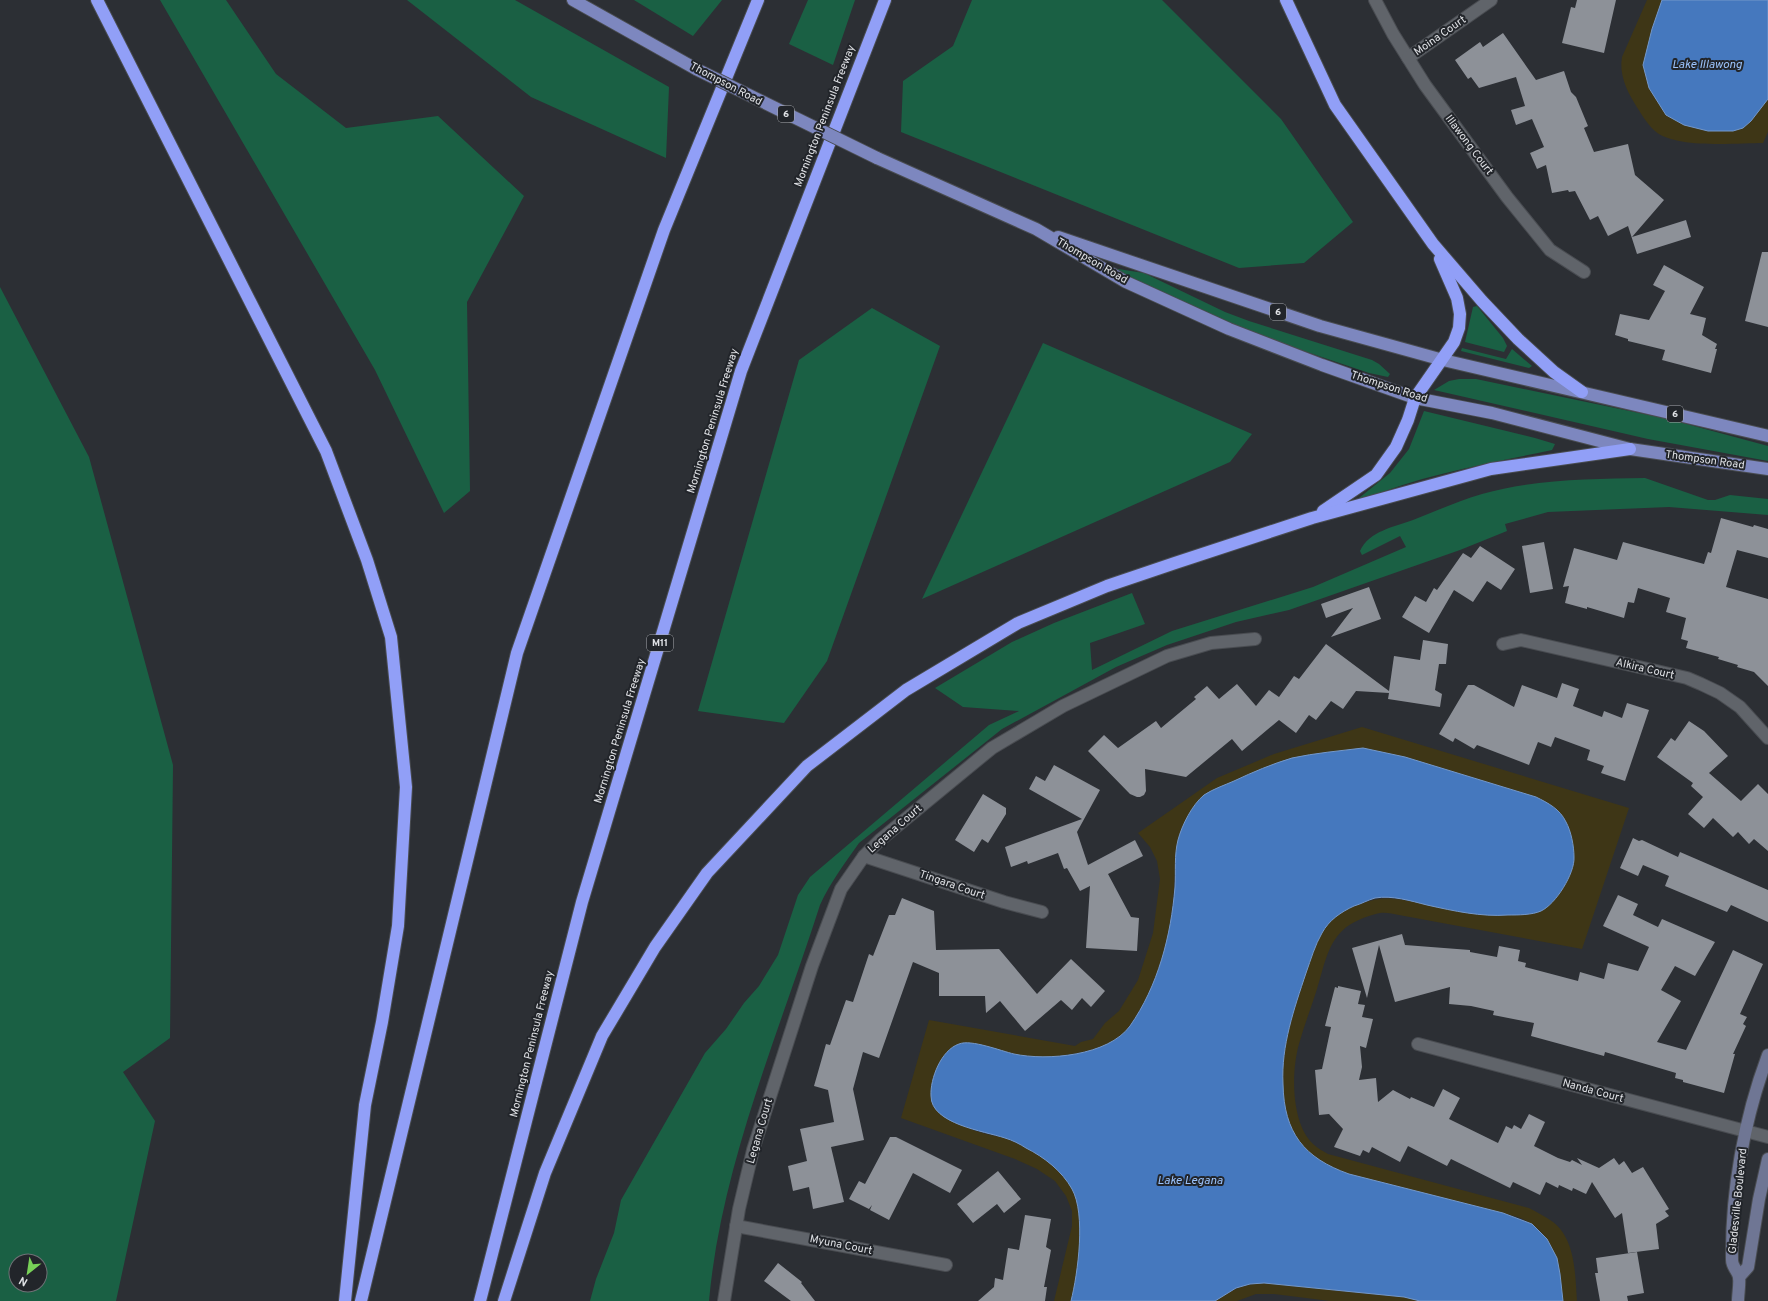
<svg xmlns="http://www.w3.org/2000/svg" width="1768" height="1301" font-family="Overpass,sans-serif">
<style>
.green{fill:#1a6044;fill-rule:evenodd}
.sand{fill:#3e3616}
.water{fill:#4578be;stroke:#7498ca}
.building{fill:#8d9198}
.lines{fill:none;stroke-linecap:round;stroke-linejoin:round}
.street-casing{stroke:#494c51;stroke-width:14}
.secondary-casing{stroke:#494c51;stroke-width:14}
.primary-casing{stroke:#494c51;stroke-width:14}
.highway-casing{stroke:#494c51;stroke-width:14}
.street{stroke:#60646a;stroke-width:12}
.secondary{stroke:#6f7694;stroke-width:12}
.primary{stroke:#7d87bf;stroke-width:12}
.highway{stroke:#919ff7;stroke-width:12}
.primary-bridge-casing{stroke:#494c51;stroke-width:14;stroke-linecap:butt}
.primary-bridge{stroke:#7d87bf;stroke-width:12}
.labels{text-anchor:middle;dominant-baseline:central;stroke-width:4;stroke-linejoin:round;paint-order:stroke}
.shield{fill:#22252a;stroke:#a7a9ae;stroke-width:1}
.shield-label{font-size:10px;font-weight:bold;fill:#e0e2e6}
.street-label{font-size:11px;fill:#e0e2e6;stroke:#22252a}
.water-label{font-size:12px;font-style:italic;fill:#9bc3fc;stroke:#22252a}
</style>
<rect width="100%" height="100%" fill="#2c2f34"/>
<g class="green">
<path d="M 160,0 L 226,0 L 276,74 L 346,128 L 438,116 L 524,196 L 467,302 L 470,491 L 444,513 L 375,370 Z"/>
<path d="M 407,0 L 515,0 L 669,87 L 666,158 L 531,97 Z"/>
<path d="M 634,0 L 722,0 L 693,36 Z"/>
<path d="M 808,0 L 855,0 L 833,65 L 789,44 Z"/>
<path d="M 972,0 L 1162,0 L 1281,119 L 1353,222 L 1304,263 L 1239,268 L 901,132 L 903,81 L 953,46 Z"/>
<path d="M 1112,268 L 1144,273 L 1225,312 L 1249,321 L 1372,360 L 1379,364 L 1390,374 L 1388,377 L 1369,373 L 1307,352 L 1200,312 L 1111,270 Z"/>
<path d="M 0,287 L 89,457 L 173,765 L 170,1038 L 123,1072 L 155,1121 L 116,1301 L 0,1301 ZM 16,1261 L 40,1261 L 40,1285 L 16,1285 Z"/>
<path d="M 1477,306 L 1503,338 L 1507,346 L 1504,352 L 1465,342 L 1473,307 Z"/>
<path d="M 872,308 L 940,346 L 827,661 L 784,723 L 698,711 L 799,360 Z"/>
<path d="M 1043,343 L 1252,434 L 1230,462 L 922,599 Z"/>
<path d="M 1462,348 L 1506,359 L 1512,349 L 1532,366 L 1529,368 L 1461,351 Z"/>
<path d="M 1459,379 L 1476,379 L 1668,419 L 1768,446 L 1768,461 L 1648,439 L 1434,390 L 1449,381 Z"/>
<path d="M 1424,411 L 1535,438 L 1555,444 L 1552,450 C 1486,464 1424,474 1361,500 L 1359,498 L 1390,473 L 1409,449 Z"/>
<path d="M 1645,478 L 1708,500 L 1715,500 L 1730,495 L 1768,499 L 1768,515 L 1669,507 L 1548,512 L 1505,524 L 1507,531 L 1460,550 L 1289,610 L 1236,622 L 1167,645 L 1116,667 L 1002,729 L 859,843 C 845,863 830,883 820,905 C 779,1033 721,1166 709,1301 L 590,1301 L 596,1279 L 614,1233 L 621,1200 L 705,1053 L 726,1029 L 744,1003 L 759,986 L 778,955 L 798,895 L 810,877 L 989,725 L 1019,711 L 963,707 L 935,688 L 1012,642 L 1054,623 L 1132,593 L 1145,624 L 1090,643 L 1092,670 L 1172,631 L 1313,587 L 1406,547 L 1400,536 L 1362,555 L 1360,551 C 1369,531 1394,527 1413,520 C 1436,511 1458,501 1482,494 C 1534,479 1591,479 1645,478 Z"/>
</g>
<g class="sand">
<path d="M 1647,0 L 1662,0 L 1652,29 L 1649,88 L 1666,115 L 1684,125 L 1708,131 L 1733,131 L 1768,99 L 1768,132 L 1763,143 C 1736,143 1675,149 1655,131 C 1647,124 1640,112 1635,104 C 1626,90 1619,73 1622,57 Z"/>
<path d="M 1362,727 L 1629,808 L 1582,949 L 1399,915 C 1393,914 1386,912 1380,913 C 1369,915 1350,922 1342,931 C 1327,945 1323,970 1317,989 C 1311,1008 1304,1026 1299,1044 C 1291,1072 1291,1123 1313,1144 C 1317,1148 1323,1151 1328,1154 L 1529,1208 C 1537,1212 1546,1217 1553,1222 C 1576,1240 1575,1275 1577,1301 L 1563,1301 C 1560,1265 1556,1232 1518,1217 L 1349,1174 C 1337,1170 1324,1166 1314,1157 C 1284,1133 1279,1090 1283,1054 C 1286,1033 1294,1012 1300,992 C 1308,964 1316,930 1341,912 C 1345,909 1350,908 1355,906 C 1379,897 1385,897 1411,901 L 1574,858 L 1566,822 L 1555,808 L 1536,797 L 1405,757 L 1363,748 L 1293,758 L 1260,769 L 1175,857 C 1175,912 1166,969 1136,1016 C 1129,1027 1121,1039 1109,1044 C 1099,1049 1087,1051 1077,1053 C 1064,1055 1051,1058 1038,1057 C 1016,1057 993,1049 972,1044 L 941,1115 C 956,1123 970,1130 986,1134 C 993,1136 1000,1136 1007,1139 C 1031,1149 1061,1165 1073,1190 C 1086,1218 1079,1272 1071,1301 L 1054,1301 L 1072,1226 L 1072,1211 L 1066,1196 L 1055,1181 L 1037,1169 L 1015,1159 L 901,1118 L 929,1020 L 1075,1046 L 1081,1042 L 1093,1039 L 1105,1023 L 1119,1011 L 1138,980 L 1153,933 L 1160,879 L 1157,861 L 1150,847 L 1138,833 L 1217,778 L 1274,754 Z"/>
<path d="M 1264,1283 L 1404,1297 L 1420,1301 L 1330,1301 L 1274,1294 L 1256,1294 L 1237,1301 L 1215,1301 C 1231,1290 1244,1284 1264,1283 Z"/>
</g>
<g class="water">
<path d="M 1662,0 L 1768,0 L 1768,99 L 1751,121 L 1743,128 L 1733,131 L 1708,131 L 1684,125 L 1666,115 L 1649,88 L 1643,65 L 1652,29 Z"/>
<path d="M 1363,748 L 1405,757 L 1536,797 C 1548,803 1560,809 1566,822 C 1571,831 1574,846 1574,857 C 1575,873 1556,904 1541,911 C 1532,915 1518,915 1508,915 C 1481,917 1454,911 1427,905 C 1411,901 1392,895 1375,898 C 1368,900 1361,904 1354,906 C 1341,912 1329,920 1322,933 C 1315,945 1311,959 1306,973 C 1294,1009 1281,1046 1283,1084 C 1284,1133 1304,1158 1349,1174 L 1503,1213 L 1532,1224 L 1547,1239 L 1557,1258 L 1560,1274 L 1563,1301 L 1420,1301 L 1404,1297 L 1264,1283 L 1250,1284 L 1236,1288 L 1215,1301 L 1071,1301 C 1078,1273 1086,1214 1072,1189 C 1062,1171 1044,1157 1026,1148 C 1020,1144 1012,1140 1005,1138 C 984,1131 931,1124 931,1096 C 930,1079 941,1050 959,1044 C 971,1039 1001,1051 1014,1054 C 1047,1061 1108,1056 1130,1026 C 1158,986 1171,936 1175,887 C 1176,871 1174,856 1178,840 C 1182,825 1192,805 1204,795 C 1213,789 1225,785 1234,781 C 1253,772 1272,764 1292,758 C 1315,753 1339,751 1363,748 Z"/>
</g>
<g class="building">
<path d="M 1577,0 L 1616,0 L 1604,53 L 1562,43 L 1571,7 L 1575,8 Z"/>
<path d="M 1503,33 L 1536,80 L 1564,71 L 1571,92 L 1576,97 L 1588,126 L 1584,128 L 1594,152 L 1628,144 L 1635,175 L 1664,200 L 1632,237 L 1686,220 L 1691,237 L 1637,254 L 1628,226 L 1608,236 L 1598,216 L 1590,220 L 1575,191 L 1569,192 L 1568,190 L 1552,193 L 1546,165 L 1537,169 L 1530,153 L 1544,147 L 1532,119 L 1516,125 L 1511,110 L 1525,106 L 1516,77 L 1479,88 L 1471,77 L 1468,79 L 1455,60 L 1480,42 L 1483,47 Z"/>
<path d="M 1762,252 L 1768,252 L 1768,327 L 1745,321 Z"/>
<path d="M 1664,265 L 1704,287 L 1690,314 L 1706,318 L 1702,335 L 1717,344 L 1715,349 L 1717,349 L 1711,373 L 1662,360 L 1665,350 L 1628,341 L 1628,339 L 1615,335 L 1620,314 L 1649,320 L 1665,291 L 1653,285 Z"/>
<path d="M 1721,518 L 1753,527 L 1754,525 L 1768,529 L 1768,558 L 1737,550 L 1726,587 L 1768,599 L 1768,686 L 1754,672 L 1737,667 L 1738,665 L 1718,659 L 1719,657 L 1686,648 L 1688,641 L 1681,639 L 1686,618 L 1666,612 L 1670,598 L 1638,588 L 1634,603 L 1628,602 L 1624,618 L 1587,607 L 1587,609 L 1565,603 L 1569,586 L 1563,587 L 1574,548 L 1617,560 L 1623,542 L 1704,564 L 1708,552 L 1711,553 Z"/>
<path d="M 1544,542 L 1553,589 L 1530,593 L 1522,546 Z"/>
<path d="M 1480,546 L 1515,569 L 1501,590 L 1487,581 L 1473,602 L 1454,590 L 1429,633 L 1402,617 L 1415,596 L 1426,602 L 1434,588 L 1437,590 L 1463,553 L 1471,558 Z"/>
<path d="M 1369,587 L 1381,619 L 1331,637 L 1353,608 L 1326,618 L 1321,604 Z"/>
<path d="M 1423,640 L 1448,644 L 1446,664 L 1439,664 L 1435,690 L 1442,694 L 1440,707 L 1388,699 L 1389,693 L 1356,691 L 1343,709 L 1331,701 L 1316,720 L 1309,715 L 1296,733 L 1279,720 L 1242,751 L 1232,739 L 1186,777 L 1145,769 L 1146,791 L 1144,795 L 1140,797 L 1137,797 L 1130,794 L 1088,751 L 1104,735 L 1118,748 L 1156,721 L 1161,728 L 1196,699 L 1194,697 L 1207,686 L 1219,699 L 1237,684 L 1256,706 L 1269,690 L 1279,697 L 1294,676 L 1299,679 L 1326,644 L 1389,691 L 1394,656 L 1420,660 Z"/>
<path d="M 1562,683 L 1579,689 L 1573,706 L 1602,717 L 1604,711 L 1622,718 L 1627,703 L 1649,710 L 1625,781 L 1601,773 L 1604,766 L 1587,760 L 1590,750 L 1555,737 L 1551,747 L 1538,742 L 1529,765 L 1477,745 L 1474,749 L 1455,738 L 1453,742 L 1439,734 L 1468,685 L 1474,685 L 1514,707 L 1522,685 L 1557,698 Z"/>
<path d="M 1689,721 L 1704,731 L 1728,756 L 1709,773 L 1741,801 L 1758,784 L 1768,794 L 1768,851 L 1754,839 L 1749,844 L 1738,832 L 1733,837 L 1713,818 L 1704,828 L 1688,814 L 1703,797 L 1691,786 L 1693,783 L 1657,757 L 1671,738 L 1675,741 Z"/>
<path d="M 1054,765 L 1100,790 L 1077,832 L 1088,865 L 1135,840 L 1143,856 L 1108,874 L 1131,917 L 1139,918 L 1137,951 L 1086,948 L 1090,886 L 1080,891 L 1067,868 L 1064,869 L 1058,853 L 1028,864 L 1027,861 L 1011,867 L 1005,847 L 1082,819 L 1029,789 L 1036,776 L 1045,781 Z"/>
<path d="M 983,794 L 1006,808 L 1006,814 L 988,843 L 982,839 L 974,852 L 955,840 Z"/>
<path d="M 1633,838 L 1639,841 L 1642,840 L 1678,857 L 1680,852 L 1768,890 L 1768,922 L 1731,905 L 1727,912 L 1665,886 L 1669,876 L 1643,865 L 1638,876 L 1620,868 Z"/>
<path d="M 1618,895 L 1638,904 L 1633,915 L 1658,927 L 1662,919 L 1715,942 L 1695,976 L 1675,966 L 1661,990 L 1681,1001 L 1657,1042 L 1686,1050 L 1733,950 L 1763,964 L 1740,1014 L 1747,1017 L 1743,1024 L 1746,1026 L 1733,1054 L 1735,1054 L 1724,1093 L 1683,1082 L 1683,1080 L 1675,1078 L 1676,1073 L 1605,1052 L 1604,1056 L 1531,1036 L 1534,1023 L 1493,1015 L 1494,1011 L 1471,1006 L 1449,1004 L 1450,987 L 1395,1002 L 1379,945 L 1367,998 L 1352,948 L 1402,934 L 1405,945 L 1470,950 L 1470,952 L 1497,957 L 1499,946 L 1520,950 L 1518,961 L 1526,963 L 1525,967 L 1578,981 L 1580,972 L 1604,979 L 1608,963 L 1638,971 L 1649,947 L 1603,926 Z"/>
<path d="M 902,898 L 934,911 L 936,950 L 999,949 L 1037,994 L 1071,959 L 1105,991 L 1091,1007 L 1082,998 L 1072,1010 L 1061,1000 L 1025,1031 L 1000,1001 L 986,1013 L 985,996 L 939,996 L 939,973 L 913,962 L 879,1058 L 863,1052 L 853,1089 L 864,1140 L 831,1147 L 844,1202 L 813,1209 L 809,1187 L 793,1191 L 788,1166 L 807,1161 L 800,1129 L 834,1122 L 828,1090 L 814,1086 L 826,1044 L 830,1045 L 846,1000 L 853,1002 L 869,954 L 873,956 L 889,915 L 895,915 Z"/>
<path d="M 1338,986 L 1361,991 L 1358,1004 L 1365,1005 L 1362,1017 L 1373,1019 L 1366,1048 L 1360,1046 L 1362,1067 L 1359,1080 L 1376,1078 L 1378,1102 L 1393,1090 L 1410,1099 L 1411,1097 L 1434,1107 L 1443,1089 L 1460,1098 L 1449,1119 L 1498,1143 L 1506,1126 L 1512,1129 L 1514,1125 L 1521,1129 L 1529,1114 L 1545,1122 L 1534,1146 L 1558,1158 L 1570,1162 L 1572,1160 L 1582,1165 L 1577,1158 L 1599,1168 L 1614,1158 L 1619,1165 L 1624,1161 L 1632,1173 L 1643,1167 L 1669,1209 L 1665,1211 L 1669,1216 L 1656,1224 L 1659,1249 L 1628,1253 L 1622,1213 L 1615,1218 L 1592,1182 L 1586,1194 L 1573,1188 L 1572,1191 L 1559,1185 L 1558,1188 L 1546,1182 L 1540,1195 L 1513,1182 L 1510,1188 L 1451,1159 L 1447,1166 L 1408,1146 L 1400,1162 L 1372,1147 L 1369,1153 L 1363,1150 L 1360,1156 L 1334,1147 L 1343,1129 L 1329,1114 L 1319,1115 L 1315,1070 L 1322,1069 L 1331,1027 L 1325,1026 L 1335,987 L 1338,988 Z"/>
<path d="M 890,1137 L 896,1137 L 962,1170 L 950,1193 L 913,1173 L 889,1220 L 870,1210 L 872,1205 L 869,1209 L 849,1199 L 859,1181 L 865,1184 Z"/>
<path d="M 998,1171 L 1021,1199 L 1004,1213 L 997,1204 L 973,1223 L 957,1204 Z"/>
<path d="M 1025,1215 L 1051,1219 L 1046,1247 L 1051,1250 L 1044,1287 L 1047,1287 L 1045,1301 L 978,1301 L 994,1287 L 995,1278 L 1003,1280 L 1008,1248 L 1019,1250 Z"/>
<path d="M 1637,1252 L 1644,1293 L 1627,1296 L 1628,1301 L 1600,1301 L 1595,1273 L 1598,1273 L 1596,1258 Z"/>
<path d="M 778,1263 L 802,1282 L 801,1283 L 815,1301 L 791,1301 L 764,1281 Z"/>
</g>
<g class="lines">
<g class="street-casing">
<g id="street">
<path d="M 1375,0 L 1393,34 L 1425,85 L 1507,197 L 1550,250 L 1584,272"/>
<path d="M 1408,58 L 1491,0"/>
<path d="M 1503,644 L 1521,640 L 1687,678 L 1701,684 L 1720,693 L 1740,707 L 1768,738"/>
<path d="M 864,856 L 1004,902 L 1042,912"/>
<path d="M 1418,1044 L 1768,1137"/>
<path d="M 736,1226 L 946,1265"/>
<path d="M 724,1301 L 739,1209 L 753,1150 L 812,966 L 841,889 L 864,856 L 880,840 L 992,748 L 1063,706 L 1167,656 L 1211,643 L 1255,639"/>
</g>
</g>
<g class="secondary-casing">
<g id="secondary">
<path d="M 1739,1277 L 1748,1267 L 1759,1199 L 1768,1159"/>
<path d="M 1738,1301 C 1738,1294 1740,1284 1739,1277 C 1738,1271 1732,1267 1732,1260 C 1731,1192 1744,1119 1768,1055"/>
</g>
</g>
<g class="primary-casing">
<g id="primary">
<path d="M 573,0 L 696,69"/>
<path d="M 877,158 L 1036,229 L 1126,282 L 1229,329 L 1322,365 L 1415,398 L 1492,413 L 1630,449 L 1768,469"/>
<path d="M 1058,237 L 1320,326 L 1443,360 L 1768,436"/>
</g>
</g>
<g class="highway-casing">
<g id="highway">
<path d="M 97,0 L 326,451 L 367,560 L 391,637 L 406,787 L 398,926 L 382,1022 L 365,1105 L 345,1301"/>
<path d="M 1286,0 L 1335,105 L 1433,244 L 1482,301 L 1518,339 L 1554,372 L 1582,392"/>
<path d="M 1323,511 L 1376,475 L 1396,447 L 1408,420 L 1415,398 L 1454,342 L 1459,328 L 1460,314 L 1457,298 L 1440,259"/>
<path d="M 361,1301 L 517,653 L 664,230 L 758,0"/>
<path d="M 480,1301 L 582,902 L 741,371 L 885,0"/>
<path d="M 504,1301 L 545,1173 L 602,1036 L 655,947 L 707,873 L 807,766 L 906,690 L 1018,623 L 1107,586 L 1175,563 L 1312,518 L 1491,469 L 1630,449"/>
</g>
</g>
<use href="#street" class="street"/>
<use href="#secondary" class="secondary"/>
<use href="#primary" class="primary"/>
<use href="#highway" class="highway"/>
<g class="primary-bridge-casing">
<path id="primary-bridge" d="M 696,69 L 877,158"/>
</g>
<use href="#primary-bridge" class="primary-bridge"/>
</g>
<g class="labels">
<g class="shield">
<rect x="778" y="106" width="16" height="16" rx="3"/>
<rect x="1270" y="304" width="16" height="16" rx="3"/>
<rect x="1667" y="406" width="16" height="16" rx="3"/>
<rect x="647" y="635" width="26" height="16" rx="3"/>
</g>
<g class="shield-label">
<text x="786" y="114">6</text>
<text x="1278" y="312">6</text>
<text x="1675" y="414">6</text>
<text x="660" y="643">M11</text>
</g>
<g class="street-label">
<text transform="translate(1440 36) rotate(-35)">Moina Court</text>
<text transform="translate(726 84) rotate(28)">Thompson Road</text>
<text transform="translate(825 116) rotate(-69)">Mornington Peninsula Freeway</text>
<text transform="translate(1469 145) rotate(53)">Illawong Court</text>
<text transform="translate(1092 261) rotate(30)">Thompson Road</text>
<text transform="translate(1389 387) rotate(18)">Thompson Road</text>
<text transform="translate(713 421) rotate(-73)">Mornington Peninsula Freeway</text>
<text transform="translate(1705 460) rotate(8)">Thompson Road</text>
<text transform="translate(1645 669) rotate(13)">Alkira Court</text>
<text transform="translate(620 731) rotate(-73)">Mornington Peninsula Freeway</text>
<text transform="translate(895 829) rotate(-41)">Legana Court</text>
<text transform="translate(952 885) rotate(19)">Tingara Court</text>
<text transform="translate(532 1044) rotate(-76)">Mornington Peninsula Freeway</text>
<text transform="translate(1593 1091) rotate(15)">Nanda Court</text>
<text transform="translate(760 1131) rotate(-74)">Legana Court</text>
<text transform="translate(1738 1201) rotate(-84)">Gladesville Boulevard</text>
<text transform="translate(841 1245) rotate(11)">Myuna Court</text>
</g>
<g class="water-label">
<text x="1707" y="65">Lake Illawong</text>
<text x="1190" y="1181">Lake Legana</text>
</g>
</g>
<g transform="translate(28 1273) rotate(210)"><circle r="19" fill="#22252a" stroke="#6e7175"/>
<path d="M0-3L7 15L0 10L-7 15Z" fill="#78d158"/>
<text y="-6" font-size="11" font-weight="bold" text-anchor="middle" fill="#e0e2e6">N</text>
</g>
</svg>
